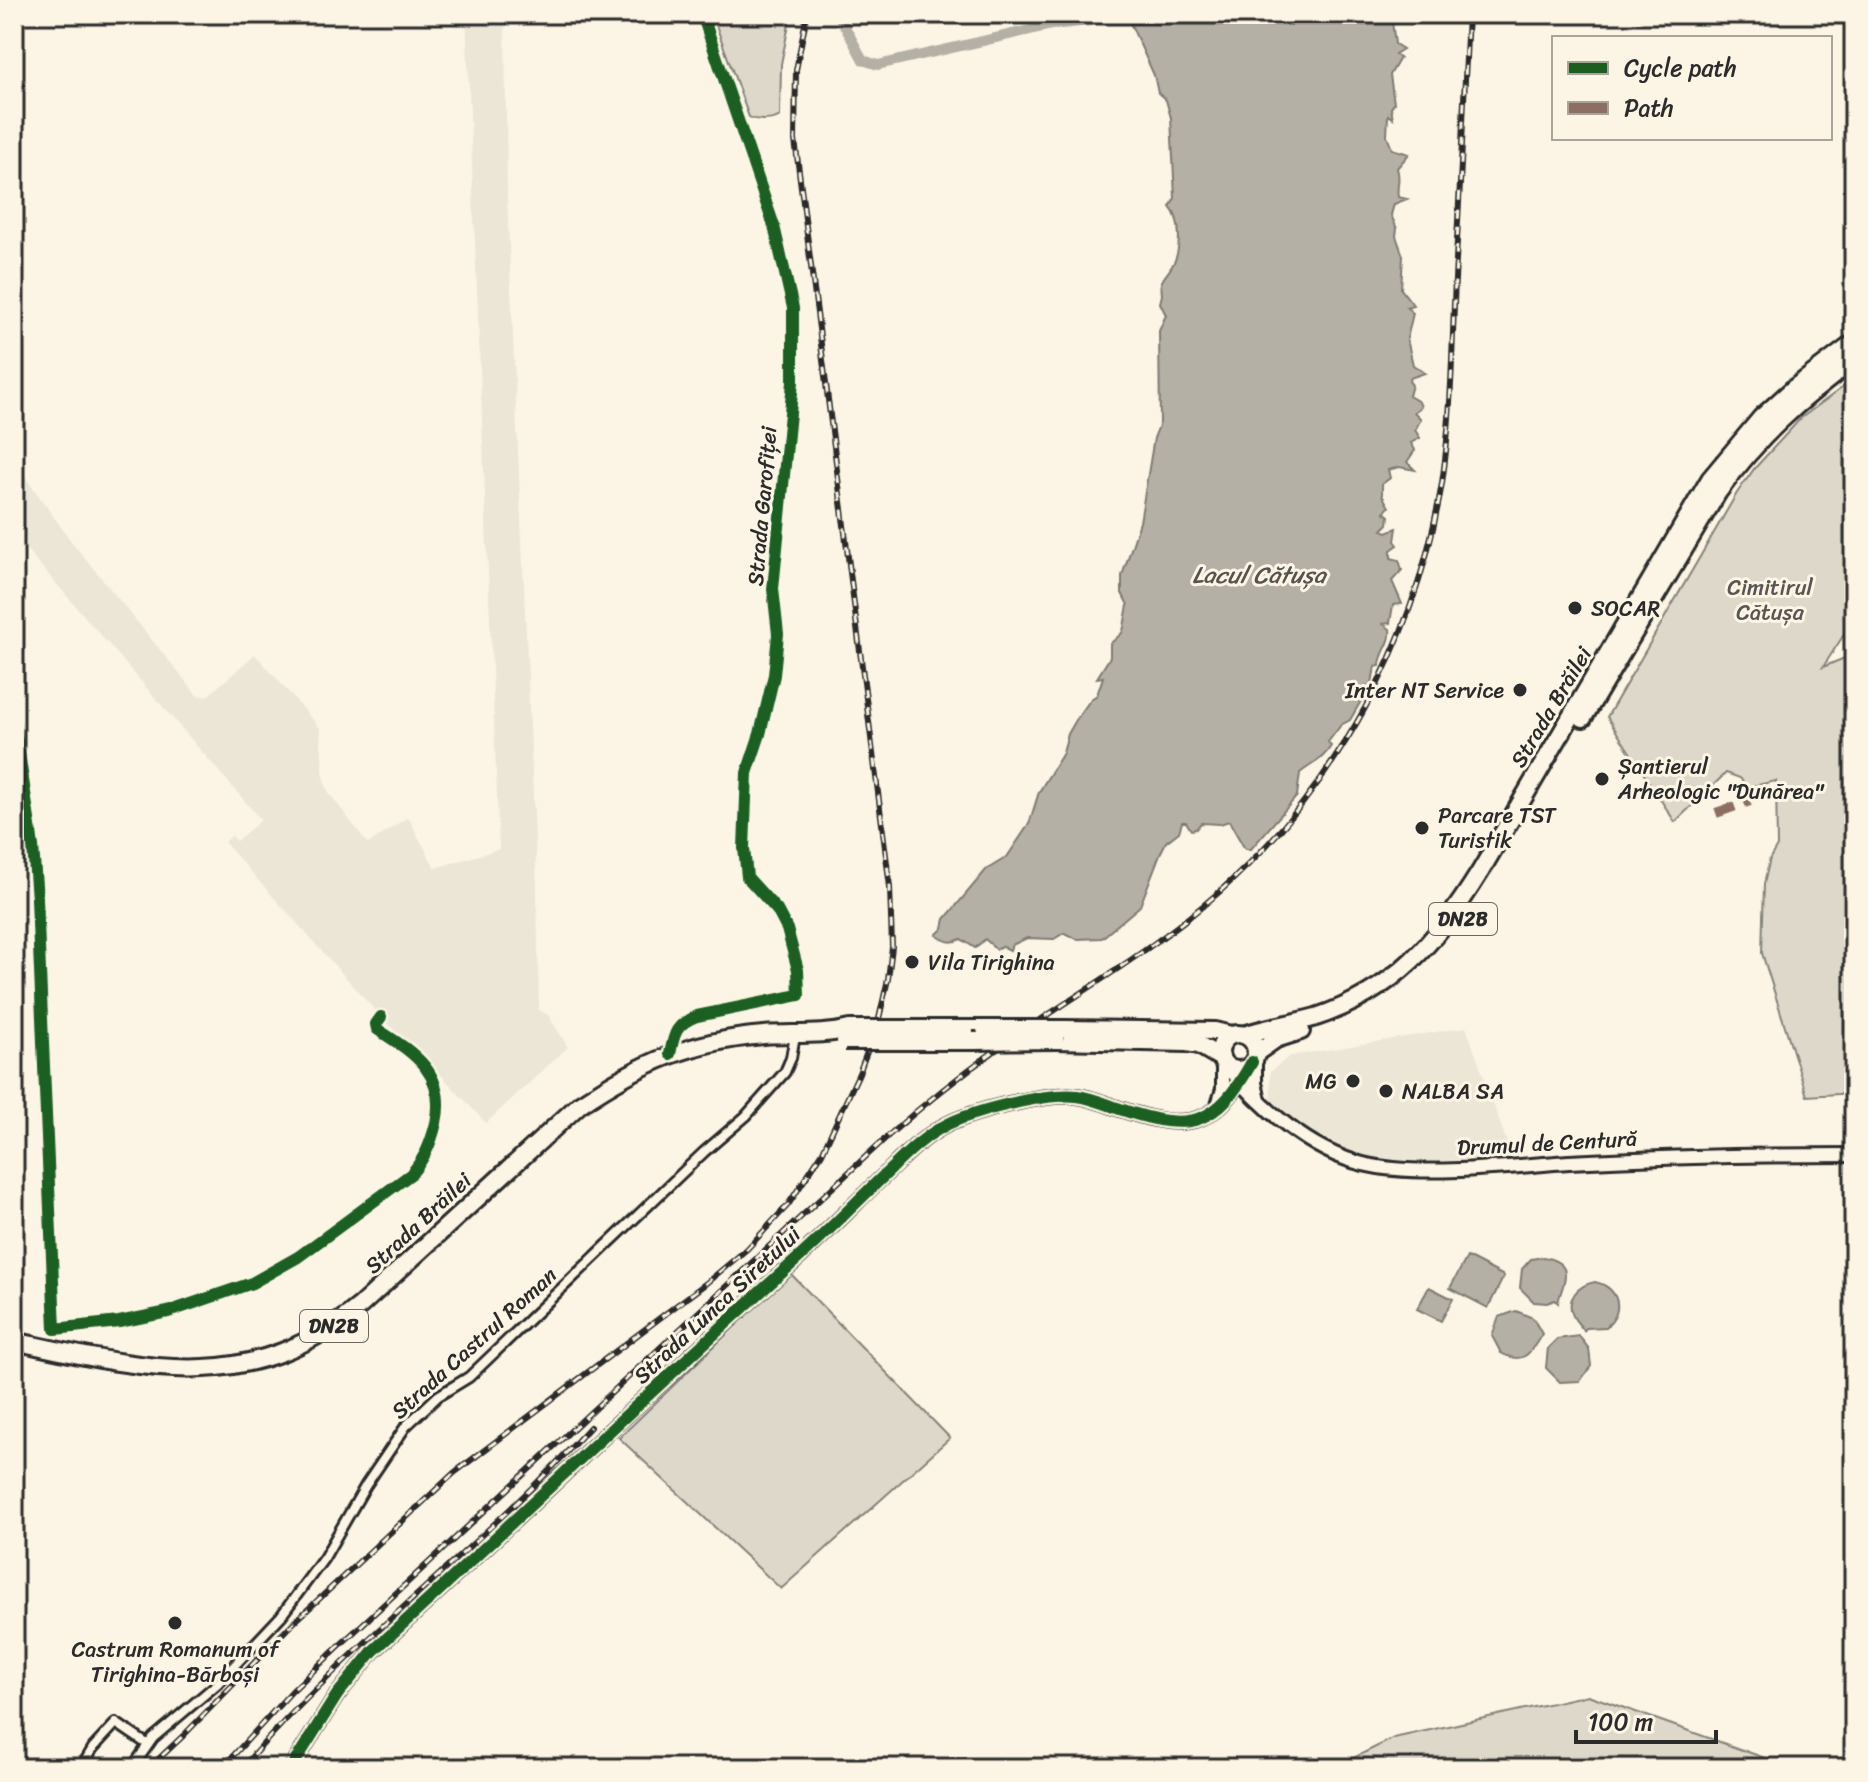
<svg xmlns="http://www.w3.org/2000/svg" width="1868" height="1782" font-family="Sriracha,sans-serif">
<style>
.built{fill:#ece6d7}
.green{fill:#ded8ca;stroke:#84827a;stroke-width:2}
.water{fill:#b4b0a5;stroke:#7d7b74;stroke-width:2}
.lines{fill:none;stroke-linecap:round;stroke-linejoin:round}
.canal{stroke:#b4b0a5;stroke-width:10}
.street-casing{stroke:#2b2b2b;stroke-width:14}
.secondary-casing{stroke:#2b2b2b;stroke-width:18}
.highway-casing{stroke:#2b2b2b;stroke-width:22}
.street{stroke:#fcf5e5;stroke-width:8}
.secondary{stroke:#fcf5e5;stroke-width:12}
.highway{stroke:#fcf5e5;stroke-width:16}
.rail-casing{stroke:#2b2b2b;stroke-width:6}
.rail{stroke:#fcf5e5;stroke-width:3;stroke-dasharray:9;stroke-linecap:butt}
.highway-bridge-casing{stroke:#2b2b2b;stroke-width:22;stroke-linecap:butt}
.highway-bridge{stroke:#fcf5e5;stroke-width:16}
.quiet{stroke:#8d6e63;stroke-width:10;stroke-dasharray:20 10;stroke-linecap:butt}
.cycleway-casing{stroke:#fcf5e5;stroke-width:17}
.cycleway{stroke:#1b5e20;stroke-width:12}
.poi-dot{fill:#2b2b2b;stroke:#fcf5e5;stroke-width:3}
.labels{text-anchor:middle;dominant-baseline:central;stroke-width:6;stroke-linejoin:round;paint-order:stroke}
.shield{fill:#fcf5e5;stroke:#6a6863;stroke-width:2}
.shield-label{font-size:20px;font-weight:bold;fill:#2b2b2b}
.street-label{font-size:22px;fill:#2b2b2b;stroke:#fcf5e5}
.park-label{font-size:22px;fill:#585653;stroke:#fcf5e5}
.poi-label{font-size:22px;fill:#2b2b2b;stroke:#fcf5e5;text-anchor:start}
.water-label{font-size:24px;font-style:italic;fill:#545350;stroke:#fcf5e5}
</style>
<rect width="100%" height="100%" fill="#fcf5e5"/>
<filter id="ink" filterUnits="userSpaceOnUse"><feTurbulence type="fractalNoise" baseFrequency=".0125" numOctaves="2"/><feDisplacementMap in="SourceGraphic" scale="16" xChannelSelector="R" yChannelSelector="G"/><feConvolveMatrix kernelMatrix="1 2 1 2 8 2 1 2 1" color-interpolation-filters="sRGB"/></filter>
<g filter="url(#ink)">
<g class="built">
<path d="M 466,14 L 505,14 L 507,198 L 537,886 L 539,1010 L 548,1015 L 568,1047 L 486,1123 L 442,1076 L 381,1017 L 224,842 L 232,836 L 236,841 L 261,820 L 14,535 L 14,461 L 71,541 L 197,695 L 207,696 L 211,693 L 255,654 L 320,728 L 324,780 L 329,793 L 368,844 L 408,817 L 435,868 L 499,849 Z"/>
<path d="M 1466,1027 L 1513,1159 L 1393,1162 L 1355,1155 L 1308,1131 L 1271,1103 L 1270,1072 L 1290,1056 Z"/>
</g>
<g class="green">
<path d="M 712,14 L 791,14 L 781,64 L 780,116 C 773,121 756,121 749,117 Z"/>
<path d="M 1854,379 L 1854,619 L 1823,667 L 1854,654 L 1854,1093 L 1807,1096 L 1762,953 L 1764,884 L 1770,858 L 1777,846 L 1776,781 L 1748,787 L 1740,778 L 1726,773 L 1675,822 L 1607,717 L 1737,493 L 1754,469 L 1801,418 Z"/>
<path d="M 790,1273 L 950,1438 L 781,1589 L 619,1438 Z"/>
<path d="M 1588,1695 L 1793,1768 L 1333,1768 L 1394,1738 Z"/>
</g>
<g class="water">
<path d="M 1126,14 L 1391,14 L 1395,44 L 1403,49 L 1395,54 L 1400,58 L 1390,75 L 1394,103 L 1391,108 L 1393,118 L 1388,115 L 1387,136 L 1392,149 L 1409,154 L 1397,168 C 1401,179 1396,186 1398,197 L 1407,199 L 1394,204 L 1391,215 L 1397,229 L 1396,236 L 1403,256 L 1401,289 L 1413,305 L 1406,307 L 1413,313 L 1407,339 L 1413,365 L 1425,373 L 1410,378 L 1409,381 L 1412,385 L 1409,396 L 1419,402 L 1421,407 L 1414,412 L 1421,419 L 1415,430 L 1420,438 L 1411,443 L 1415,450 L 1407,462 L 1415,470 L 1399,467 L 1388,470 L 1390,478 L 1382,484 L 1382,495 L 1389,507 L 1384,512 L 1389,516 L 1388,524 L 1382,530 L 1387,532 L 1397,528 L 1395,541 L 1398,545 L 1391,550 L 1391,558 L 1399,560 L 1402,570 L 1392,581 L 1402,604 L 1393,605 L 1390,623 L 1383,624 L 1390,629 C 1392,644 1380,652 1380,666 L 1375,667 L 1372,683 L 1364,688 L 1366,699 L 1361,701 L 1350,720 L 1341,725 L 1328,742 L 1331,746 C 1324,759 1311,764 1300,773 L 1297,796 L 1251,849 L 1245,849 L 1229,821 L 1220,824 L 1201,823 L 1196,829 L 1191,830 L 1186,822 L 1182,822 L 1179,832 L 1166,842 L 1160,854 L 1140,906 L 1102,938 L 1077,939 L 1064,933 L 1054,939 L 1027,938 L 1012,945 L 1010,950 L 1002,946 L 996,949 L 985,939 L 975,948 L 961,939 C 950,945 944,940 936,935 L 943,928 L 945,919 L 986,870 L 1007,857 L 1029,824 L 1039,792 L 1063,753 L 1068,734 L 1076,720 L 1091,699 L 1097,695 L 1103,677 L 1097,678 L 1110,657 L 1110,644 L 1122,633 L 1124,627 L 1128,605 L 1122,593 L 1122,576 L 1140,522 L 1154,438 L 1160,423 L 1159,331 L 1166,315 L 1160,303 L 1162,295 L 1161,283 C 1164,276 1169,272 1172,266 C 1181,252 1182,220 1170,207 L 1175,198 L 1171,118 L 1166,100 L 1158,93 L 1154,75 Z"/>
<path d="M 1467,1257 L 1504,1276 L 1488,1308 L 1450,1288 Z"/>
<path d="M 1543,1257 C 1579,1264 1561,1285 1558,1303 L 1555,1300 L 1547,1303 L 1534,1302 L 1520,1288 L 1522,1269 L 1531,1259 Z"/>
<path d="M 1595,1282 C 1619,1287 1625,1312 1606,1327 L 1586,1328 L 1584,1331 C 1582,1327 1576,1322 1573,1316 C 1565,1299 1578,1285 1595,1282 Z"/>
<path d="M 1429,1287 L 1453,1299 L 1441,1321 L 1417,1309 Z"/>
<path d="M 1516,1311 L 1533,1318 L 1542,1334 C 1532,1349 1526,1367 1501,1353 L 1492,1336 L 1499,1317 Z"/>
<path d="M 1579,1336 L 1589,1349 L 1591,1366 L 1580,1381 L 1560,1382 L 1546,1368 L 1548,1348 L 1557,1339 Z"/>
</g>
<g class="lines">
<path class="canal" d="M 838,14 L 863,60 L 878,65 L 1052,25 L 1090,21 L 1098,15"/>
<g class="street-casing">
<g id="street">
<path d="M 14,720 L 33,846 L 37,899 L 55,1329 L 119,1322 L 168,1312 L 252,1283 L 298,1257 L 411,1174 C 425,1158 431,1143 436,1123 C 447,1073 414,1053 377,1029 L 376,1024 L 381,1017"/>
<path d="M 670,1054 C 674,1033 676,1024 697,1016 L 799,995 L 798,970 L 787,929 L 777,910 L 747,877 L 744,848 L 747,773 L 760,734 L 774,675 L 778,634 L 773,589 L 793,382 L 793,308 L 774,226 L 702,14"/>
<path d="M 81,1768 L 93,1748 L 116,1723 L 147,1744"/>
<path d="M 132,1768 L 153,1738 L 217,1684 L 281,1616 L 324,1558 L 366,1485 L 406,1426 L 438,1396 L 469,1377 L 704,1152 L 746,1116 L 785,1072 L 791,1058 L 795,1035"/>
</g>
</g>
<g class="secondary-casing">
<g id="secondary">
<path d="M 1255,1059 L 1255,1083 L 1259,1100"/>
<path d="M 1227,1066 C 1260,1107 1310,1151 1363,1164 C 1420,1178 1509,1166 1569,1162 C 1664,1157 1759,1155 1854,1155"/>
<path d="M 1218,1105 L 1223,1089 L 1223,1061"/>
<path d="M 291,1768 L 337,1695 L 373,1651 C 515,1522 652,1388 795,1261 C 828,1232 859,1199 891,1169 C 908,1152 926,1135 948,1124 C 977,1110 1045,1093 1077,1096 C 1093,1098 1108,1105 1123,1110 C 1191,1133 1217,1125 1252,1062"/>
</g>
</g>
<g class="highway-casing">
<g id="highway">
<path d="M 1583,718 L 1718,492 C 1758,437 1799,400 1854,360"/>
<path d="M 895,1029 L 985,1029"/>
<path d="M 1064,1029 L 1215,1031 L 1231,1035"/>
<circle cx="1238" cy="1052" r="18"/>
<path d="M 1244,1035 C 1267,1027 1292,1024 1316,1017 C 1395,991 1438,940 1480,872 L 1710,479 L 1761,418 L 1793,389 L 1854,343"/>
<path d="M 1056,1040 L 1187,1043 L 1199,1045 L 1221,1058"/>
<path d="M 891,1041 L 973,1041"/>
<path d="M 1256,1053 L 1276,1039 L 1301,1031"/>
<path d="M 14,1341 C 145,1369 247,1398 361,1305 L 580,1104 C 641,1063 690,1041 764,1035 C 793,1033 821,1036 850,1029"/>
</g>
</g>
<use href="#street" class="street"/>
<use href="#secondary" class="secondary"/>
<use href="#highway" class="highway"/>
<g class="rail-casing">
<g id="rail">
<path d="M 149,1768 L 184,1735 L 288,1628 L 454,1473 L 705,1284 L 747,1249 L 788,1205 L 822,1153 L 859,1073 L 878,1023 L 888,979 L 892,947 L 890,887 L 795,140 L 796,70 L 807,14"/>
<path d="M 222,1768 L 292,1691 L 338,1647 L 889,1135 C 923,1105 959,1076 996,1050 C 1070,998 1150,953 1218,893 C 1338,787 1416,641 1442,483 C 1452,416 1452,347 1455,279 C 1460,191 1464,102 1468,14"/>
<path d="M 242,1768 C 348,1644 482,1548 590,1427"/>
</g>
</g>
<use href="#rail" class="rail"/>
<g class="highway-bridge-casing">
<g id="highway-bridge">
<path d="M 850,1029 L 895,1029"/>
<path d="M 985,1029 L 1064,1029"/>
<path d="M 845,1041 L 891,1041"/>
<path d="M 973,1041 L 1056,1040"/>
</g>
</g>
<use href="#highway-bridge" class="highway-bridge"/>
<path class="quiet" d="M 1716,813 L 1750,801"/>
<g class="cycleway-casing">
<g id="cycleway">
<path d="M 14,720 L 33,846 L 37,899 L 55,1329 L 119,1322 L 168,1312 L 252,1283 L 298,1257 L 411,1174 C 425,1158 431,1143 436,1123 C 447,1073 414,1053 377,1029 L 376,1024 L 381,1017"/>
<path d="M 670,1054 C 674,1033 676,1024 697,1016 L 799,995 L 798,970 L 787,929 L 777,910 L 747,877 L 744,848 L 747,773 L 760,734 L 774,675 L 778,634 L 773,589 L 793,382 L 793,308 L 774,226 L 702,14"/>
<path d="M 291,1768 L 337,1695 L 373,1651 C 515,1522 652,1388 795,1261 C 828,1232 859,1199 891,1169 C 908,1152 926,1135 948,1124 C 977,1110 1045,1093 1077,1096 C 1093,1098 1108,1105 1123,1110 C 1191,1133 1217,1125 1252,1062"/>
</g>
</g>
<use href="#cycleway" class="cycleway"/>
</g>
</g>
<g class="poi-dot">
<circle cx="1575" cy="608" r="8"/>
<circle cx="1520" cy="690" r="8"/>
<circle cx="1602" cy="779" r="8"/>
<circle cx="1422" cy="828" r="8"/>
<circle cx="912" cy="962" r="8"/>
<circle cx="1353" cy="1081" r="8"/>
<circle cx="1386" cy="1091" r="8"/>
<circle cx="175" cy="1623" r="8"/>
</g>
<g class="labels">
<g class="shield">
<rect x="1429" y="903" width="68" height="32" rx="6"/>
<rect x="300" y="1310" width="68" height="32" rx="6"/>
</g>
<g class="shield-label">
<text x="1463" y="919">DN2B</text>
<text x="334" y="1326">DN2B</text>
</g>
<g class="street-label">
<text transform="translate(762 506) rotate(-85)">Strada Garofiței</text>
<text transform="translate(1551 707) rotate(-59)">Strada Brăilei</text>
<text transform="translate(1547 1143) rotate(-3)">Drumul de Centură</text>
<text transform="translate(418 1223) rotate(-43)">Strada Brăilei</text>
<text transform="translate(717 1305) rotate(-43)">Strada Lunca Siretului</text>
<text transform="translate(474 1343) rotate(-42)">Strada Castrul Roman</text>
</g>
<g class="park-label">
<text x="1770" y="587">Cimitirul<tspan x="1770" dy="25">Cătușa</tspan></text>
</g>
<g class="poi-label">
<text x="1591" y="608">SOCAR</text>
<text x="1504" y="690" text-anchor="end">Inter NT Service</text>
<text x="1618" y="766">Șantierul<tspan x="1618" dy="25">Arheologic "Dunărea"</tspan></text>
<text x="1438" y="815">Parcare TST<tspan x="1438" dy="25">Turistik</tspan></text>
<text x="928" y="962">Vila Tirighina</text>
<text x="1337" y="1081" text-anchor="end">MG</text>
<text x="1402" y="1091">NALBA SA</text>
<text x="175" y="1649" text-anchor="middle">Castrum Romanum of<tspan x="175" dy="25">Tirighina-Bărboși</tspan></text>
</g>
<g class="water-label">
<text x="1259" y="575">Lacul Cătușa</text>
</g>
</g>
<rect width="1868" height="1782" fill="none" stroke="#fcf5e5" stroke-width="48"/>
<rect x="24" y="24" width="1820" height="1734" fill="none" stroke="#2b2b2b" stroke-width="3" filter="url(#ink)"/>
<rect x="1552" y="36" width="280" height="104" fill="#fcf5e5" stroke="#a8a49b" stroke-width="2"/>
<rect x="1568" y="62" width="40" height="12" fill="#1b5e20" stroke="#a8a49b" stroke-width="2"/>
<text x="1624" y="76" font-size="24" fill="#2b2b2b">Cycle path</text>
<rect x="1568" y="102" width="40" height="12" fill="#8d6e63" stroke="#a8a49b" stroke-width="2"/>
<text x="1624" y="116" font-size="24" fill="#2b2b2b">Path</text>
<path d="M1576 1730v12h140v-12" fill="none" stroke="#2b2b2b" stroke-width="4"/>
<text x="1588" y="1730" font-size="24" fill="#2b2b2b" stroke="#fcf5e5" stroke-width="6" paint-order="stroke">100 m</text>
</svg>
